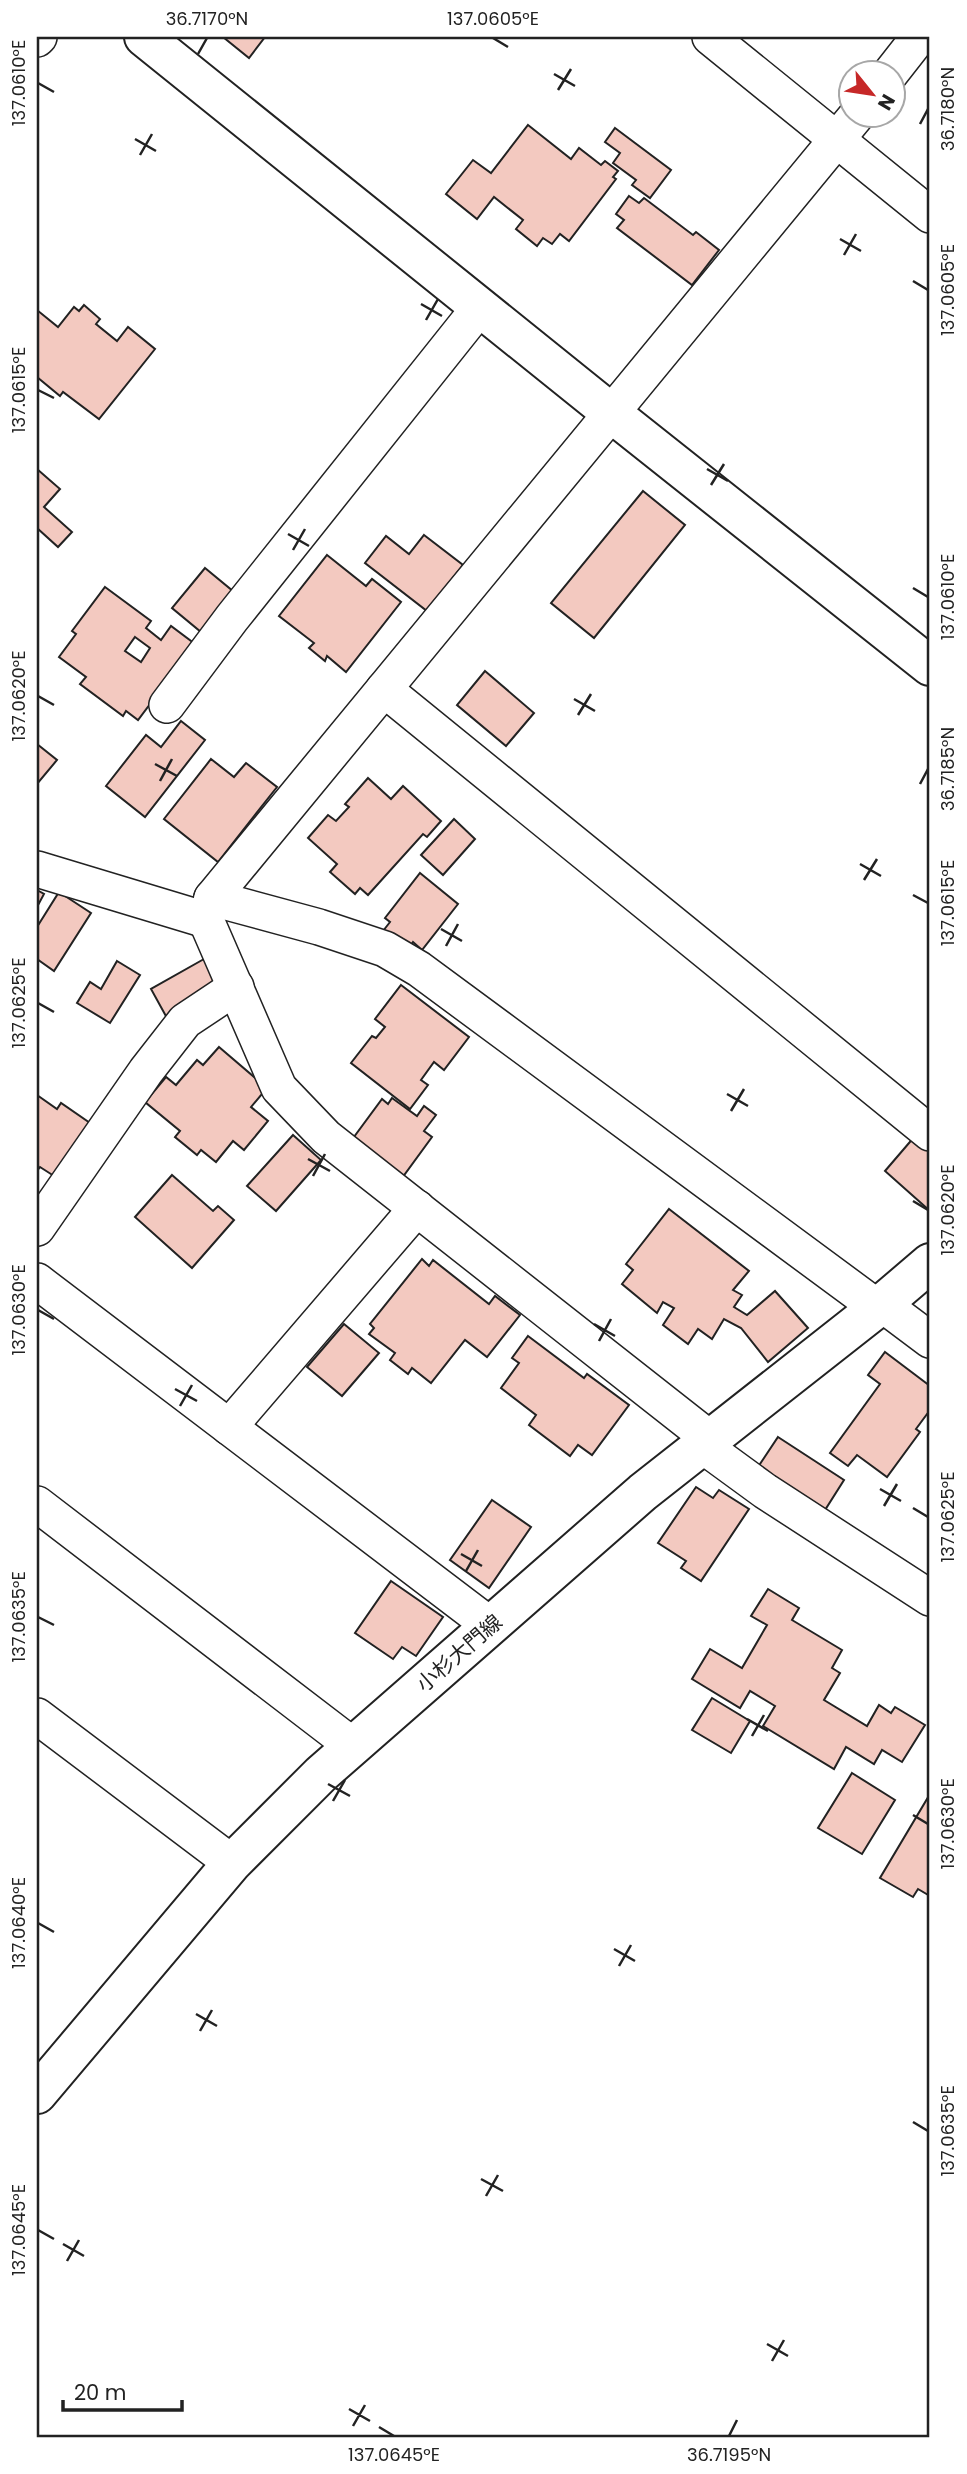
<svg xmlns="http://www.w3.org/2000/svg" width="967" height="2474" font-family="Poppins,'Noto Sans JP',sans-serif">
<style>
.building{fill:#f3c9c0;stroke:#222;stroke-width:2;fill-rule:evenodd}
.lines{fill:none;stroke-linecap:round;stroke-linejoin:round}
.street-casing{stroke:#222;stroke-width:38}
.secondary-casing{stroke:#222;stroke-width:42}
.street{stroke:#fff;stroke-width:35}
.secondary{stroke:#fff;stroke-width:38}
.ticks{fill:none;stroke:#222;stroke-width:2.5}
.labels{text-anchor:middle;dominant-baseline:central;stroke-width:5;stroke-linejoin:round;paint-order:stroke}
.street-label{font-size:21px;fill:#222;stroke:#fff}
.neatline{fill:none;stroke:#222;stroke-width:2.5}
.ticks-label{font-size:18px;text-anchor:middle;fill:#222}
</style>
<rect width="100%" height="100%" fill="#fff"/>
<g class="building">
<path d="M 223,37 L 265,37 L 249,58 Z"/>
<path d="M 528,125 L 571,159 L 579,148 L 601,165 L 605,161 L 618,171 L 613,177 L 616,179 L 569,241 L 560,234 L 552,244 L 543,238 L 537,246 L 516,229 L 523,220 L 494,197 L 477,219 L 446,194 L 473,160 L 491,173 Z"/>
<path d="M 615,128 L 671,170 L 650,198 L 632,185 L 636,180 L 613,163 L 620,153 L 605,142 Z"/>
<path d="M 629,196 L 639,203 L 644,198 L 693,235 L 696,232 L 719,250 L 692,285 L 617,228 L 624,220 L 616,214 Z"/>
<path d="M 84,305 L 100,319 L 96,324 L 117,341 L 128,327 L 155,349 L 99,419 L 63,392 L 60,396 L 37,377 L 37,310 L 58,327 L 74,307 L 79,311 Z"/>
<path d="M 37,469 L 60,489 L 44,507 L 72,532 L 58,547 L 37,528 Z"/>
<path d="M 643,491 L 685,525 L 594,638 L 551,603 Z"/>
<path d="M 424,535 L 463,565 L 427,611 L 365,563 L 386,536 L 409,554 Z"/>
<path d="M 327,555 L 366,586 L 372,579 L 401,602 L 346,672 L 327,656 L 325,661 L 309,648 L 314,643 L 279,616 Z"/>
<path d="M 205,568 L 234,592 L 201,632 L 172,608 Z"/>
<path d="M 105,587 L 151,621 L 146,628 L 161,640 L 171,626 L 195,644 L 138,720 L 126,711 L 123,716 L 80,684 L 86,677 L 59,657 L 76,634 L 72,631 ZM 135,637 L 150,648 L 141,662 L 125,651 Z"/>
<path d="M 485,671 L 534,713 L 506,746 L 457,705 Z"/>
<path d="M 181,721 L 205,740 L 145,817 L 106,786 L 146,735 L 161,747 Z"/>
<path d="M 37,744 L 57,760 L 37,784 Z"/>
<path d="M 211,759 L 234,777 L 246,763 L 277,787 L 218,862 L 164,819 Z"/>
<path d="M 368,778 L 391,799 L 403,786 L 441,821 L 427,837 L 423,834 L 368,895 L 360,888 L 355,894 L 330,872 L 337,864 L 308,838 L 328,815 L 336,821 L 349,807 L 345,804 Z"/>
<path d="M 454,819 L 475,839 L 443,875 L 421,855 Z"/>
<path d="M 420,873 L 458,904 L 422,950 L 413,942 L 407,951 L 383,931 L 390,922 L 385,918 Z"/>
<path d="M 37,890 L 44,894 L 37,907 Z"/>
<path d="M 59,892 L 91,913 L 54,971 L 37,959 L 37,927 Z"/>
<path d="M 204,959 L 220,988 L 167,1018 L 151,989 Z"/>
<path d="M 117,961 L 140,975 L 110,1023 L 77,1003 L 90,982 L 101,989 Z"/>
<path d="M 401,985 L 469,1037 L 444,1070 L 434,1062 L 421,1080 L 428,1085 L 410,1109 L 351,1063 L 372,1036 L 376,1038 L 385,1027 L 375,1019 Z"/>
<path d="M 219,1047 L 267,1088 L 251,1107 L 268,1121 L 244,1150 L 233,1141 L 216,1162 L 201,1150 L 197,1155 L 175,1137 L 180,1131 L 145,1102 L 166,1077 L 176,1085 L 197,1060 L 203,1065 Z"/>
<path d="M 37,1095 L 57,1109 L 61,1103 L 90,1123 L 54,1176 L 40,1167 L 37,1171 Z"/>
<path d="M 392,1098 L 417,1116 L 424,1106 L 436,1115 L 424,1131 L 432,1137 L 402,1178 L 351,1141 L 382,1099 L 388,1104 Z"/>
<path d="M 293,1135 L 321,1160 L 276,1211 L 247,1186 Z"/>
<path d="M 915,1136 L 930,1150 L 930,1211 L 885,1171 Z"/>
<path d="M 172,1175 L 213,1211 L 218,1206 L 234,1220 L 192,1268 L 135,1217 Z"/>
<path d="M 669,1209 L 749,1271 L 733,1290 L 742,1295 L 734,1307 L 747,1315 L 775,1291 L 808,1328 L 768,1362 L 741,1328 L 724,1319 L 712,1339 L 698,1329 L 688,1344 L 663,1325 L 674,1308 L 663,1302 L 657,1313 L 622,1284 L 633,1270 L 626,1264 Z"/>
<path d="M 422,1259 L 429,1266 L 433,1260 L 489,1304 L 495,1296 L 520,1315 L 487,1357 L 465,1340 L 431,1383 L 412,1368 L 408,1374 L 390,1360 L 395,1353 L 369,1334 L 374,1328 L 370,1324 Z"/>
<path d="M 344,1324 L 379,1353 L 342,1396 L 307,1367 Z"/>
<path d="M 528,1336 L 584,1378 L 587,1374 L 629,1405 L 592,1455 L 578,1445 L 570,1456 L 529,1425 L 536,1415 L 501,1388 L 519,1363 L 512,1358 Z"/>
<path d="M 885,1352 L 930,1386 L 930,1410 L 916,1429 L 920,1432 L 887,1477 L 857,1455 L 848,1466 L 830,1453 L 880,1384 L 868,1375 Z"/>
<path d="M 778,1437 L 844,1480 L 825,1510 L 758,1467 Z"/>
<path d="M 696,1487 L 713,1498 L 719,1490 L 749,1509 L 701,1581 L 681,1568 L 686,1561 L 658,1543 Z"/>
<path d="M 492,1500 L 531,1527 L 489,1588 L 450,1560 Z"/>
<path d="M 391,1581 L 443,1617 L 416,1656 L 402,1647 L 393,1659 L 355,1633 Z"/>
<path d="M 768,1589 L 799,1608 L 792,1620 L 842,1650 L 832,1668 L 840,1673 L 824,1700 L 867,1726 L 879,1705 L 891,1713 L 895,1707 L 925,1725 L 902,1762 L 882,1750 L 874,1764 L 846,1747 L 834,1769 L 763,1726 L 775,1706 L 750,1691 L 740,1708 L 692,1679 L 710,1649 L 742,1668 L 767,1625 L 751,1616 Z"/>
<path d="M 712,1698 L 750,1721 L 731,1753 L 692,1730 Z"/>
<path d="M 852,1773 L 895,1800 L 862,1854 L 818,1828 Z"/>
<path d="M 930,1794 L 930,1896 L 918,1889 L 913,1897 L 880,1878 Z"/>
</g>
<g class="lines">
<g class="street-casing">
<g id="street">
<path d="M 710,37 L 930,215"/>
<path d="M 37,39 L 39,37"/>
<path d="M 890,74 L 919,37"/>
<path d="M 384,689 L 930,1133"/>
<path d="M 167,705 L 232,618 L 480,307"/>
<path d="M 37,869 L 206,920"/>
<path d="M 212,898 L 319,927 L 385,949 L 419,969 L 878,1308"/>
<path d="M 37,1228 L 146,1071 L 185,1021 L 236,987"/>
<path d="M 37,1281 L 491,1626"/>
<path d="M 882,1304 L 930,1340"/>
<path d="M 229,1427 L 417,1208"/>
<path d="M 710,1439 L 326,1137 L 279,1088 L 206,920 L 212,898 L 856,116"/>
<path d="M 702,1445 L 765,1491 L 930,1598"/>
<path d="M 37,1504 L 353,1746"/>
<path d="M 37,1716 L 232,1863"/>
</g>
</g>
<g class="secondary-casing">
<g id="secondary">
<path d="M 144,37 L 610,412 L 930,666"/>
<path d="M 37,2094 L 232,1863 L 321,1774 L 643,1492 L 882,1304 L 930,1263"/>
</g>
</g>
<use href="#street" class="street"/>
<use href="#secondary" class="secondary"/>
</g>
<path class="ticks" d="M 493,38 L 508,47M 198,54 L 207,38M 554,74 L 575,86M 38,83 L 54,92M 558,90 L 571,69M 920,124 L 928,109M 135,139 L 156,151M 140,155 L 152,134M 840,239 L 861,251M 844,255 L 856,234M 913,281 L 928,290M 421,304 L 442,316M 426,320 L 438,299M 38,390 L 54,398M 707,469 L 728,481M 711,485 L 724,464M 288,534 L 309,546M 293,550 L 305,529M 913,588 L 928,597M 38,696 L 54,705M 574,699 L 595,711M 578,715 L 591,694M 155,764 L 177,776M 160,781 L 172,759M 920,784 L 928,769M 860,864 L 881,876M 864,880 L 877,859M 913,895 L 928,903M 441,929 L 462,941M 446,946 L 458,924M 38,1003 L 54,1012M 727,1094 L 748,1106M 731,1111 L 744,1089M 308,1159 L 330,1171M 313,1176 L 325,1154M 913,1201 L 928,1210M 38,1310 L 54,1319M 594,1324 L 615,1336M 599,1341 L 611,1319M 175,1389 L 197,1401M 180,1406 L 192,1385M 880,1489 L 901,1501M 884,1506 L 897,1484M 913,1508 L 928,1517M 461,1554 L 482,1566M 466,1571 L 478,1550M 38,1617 L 54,1625M 747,1719 L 768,1731M 752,1736 L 764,1715M 328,1784 L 350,1796M 333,1801 L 345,1780M 913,1815 L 928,1824M 38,1923 L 54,1932M 614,1949 L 635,1961M 619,1966 L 631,1945M 196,2014 L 217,2026M 200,2031 L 212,2010M 913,2122 L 928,2131M 481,2179 L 503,2191M 486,2196 L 498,2175M 38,2230 L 54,2239M 63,2244 L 84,2256M 67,2261 L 79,2240M 767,2344 L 788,2356M 772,2361 L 784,2340M 349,2409 L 370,2421M 353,2426 L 365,2405M 379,2427 L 394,2436M 729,2436 L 737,2420"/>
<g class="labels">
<g class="street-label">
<text transform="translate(459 1653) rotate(-41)">小杉大門線</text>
</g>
</g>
<rect width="967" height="2474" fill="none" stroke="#ffffff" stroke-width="77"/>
<g transform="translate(872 94) rotate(120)"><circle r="33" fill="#ffffff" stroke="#a7a7a7" stroke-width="2"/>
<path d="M0-5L12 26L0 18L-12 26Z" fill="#c62828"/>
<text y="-10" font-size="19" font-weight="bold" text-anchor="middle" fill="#222222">N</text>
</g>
<path d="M63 2400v10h119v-10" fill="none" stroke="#222222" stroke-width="3.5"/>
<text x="74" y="2400" font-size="21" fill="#222222" stroke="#ffffff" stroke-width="5" paint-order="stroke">20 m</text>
<rect x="38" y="38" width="890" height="2398" class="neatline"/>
<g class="ticks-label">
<text x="207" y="25">36.7170°N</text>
<text x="493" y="25">137.0605°E</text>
<text transform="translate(19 83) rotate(-90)" y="6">137.0610°E</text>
<text transform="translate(948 109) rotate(-90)" y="6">36.7180°N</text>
<text transform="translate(948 290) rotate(-90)" y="6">137.0605°E</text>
<text transform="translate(19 390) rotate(-90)" y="6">137.0615°E</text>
<text transform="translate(948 597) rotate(-90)" y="6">137.0610°E</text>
<text transform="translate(19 696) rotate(-90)" y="6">137.0620°E</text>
<text transform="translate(948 769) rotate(-90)" y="6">36.7185°N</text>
<text transform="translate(948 903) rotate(-90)" y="6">137.0615°E</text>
<text transform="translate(19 1003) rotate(-90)" y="6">137.0625°E</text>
<text transform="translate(948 1210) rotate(-90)" y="6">137.0620°E</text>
<text transform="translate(19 1310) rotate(-90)" y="6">137.0630°E</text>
<text transform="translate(948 1517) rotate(-90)" y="6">137.0625°E</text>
<text transform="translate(19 1617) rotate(-90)" y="6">137.0635°E</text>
<text transform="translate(948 1824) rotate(-90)" y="6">137.0630°E</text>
<text transform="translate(19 1923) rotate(-90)" y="6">137.0640°E</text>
<text transform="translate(948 2131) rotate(-90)" y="6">137.0635°E</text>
<text transform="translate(19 2230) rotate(-90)" y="6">137.0645°E</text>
<text x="394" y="2461">137.0645°E</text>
<text x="729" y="2461">36.7195°N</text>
</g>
</svg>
